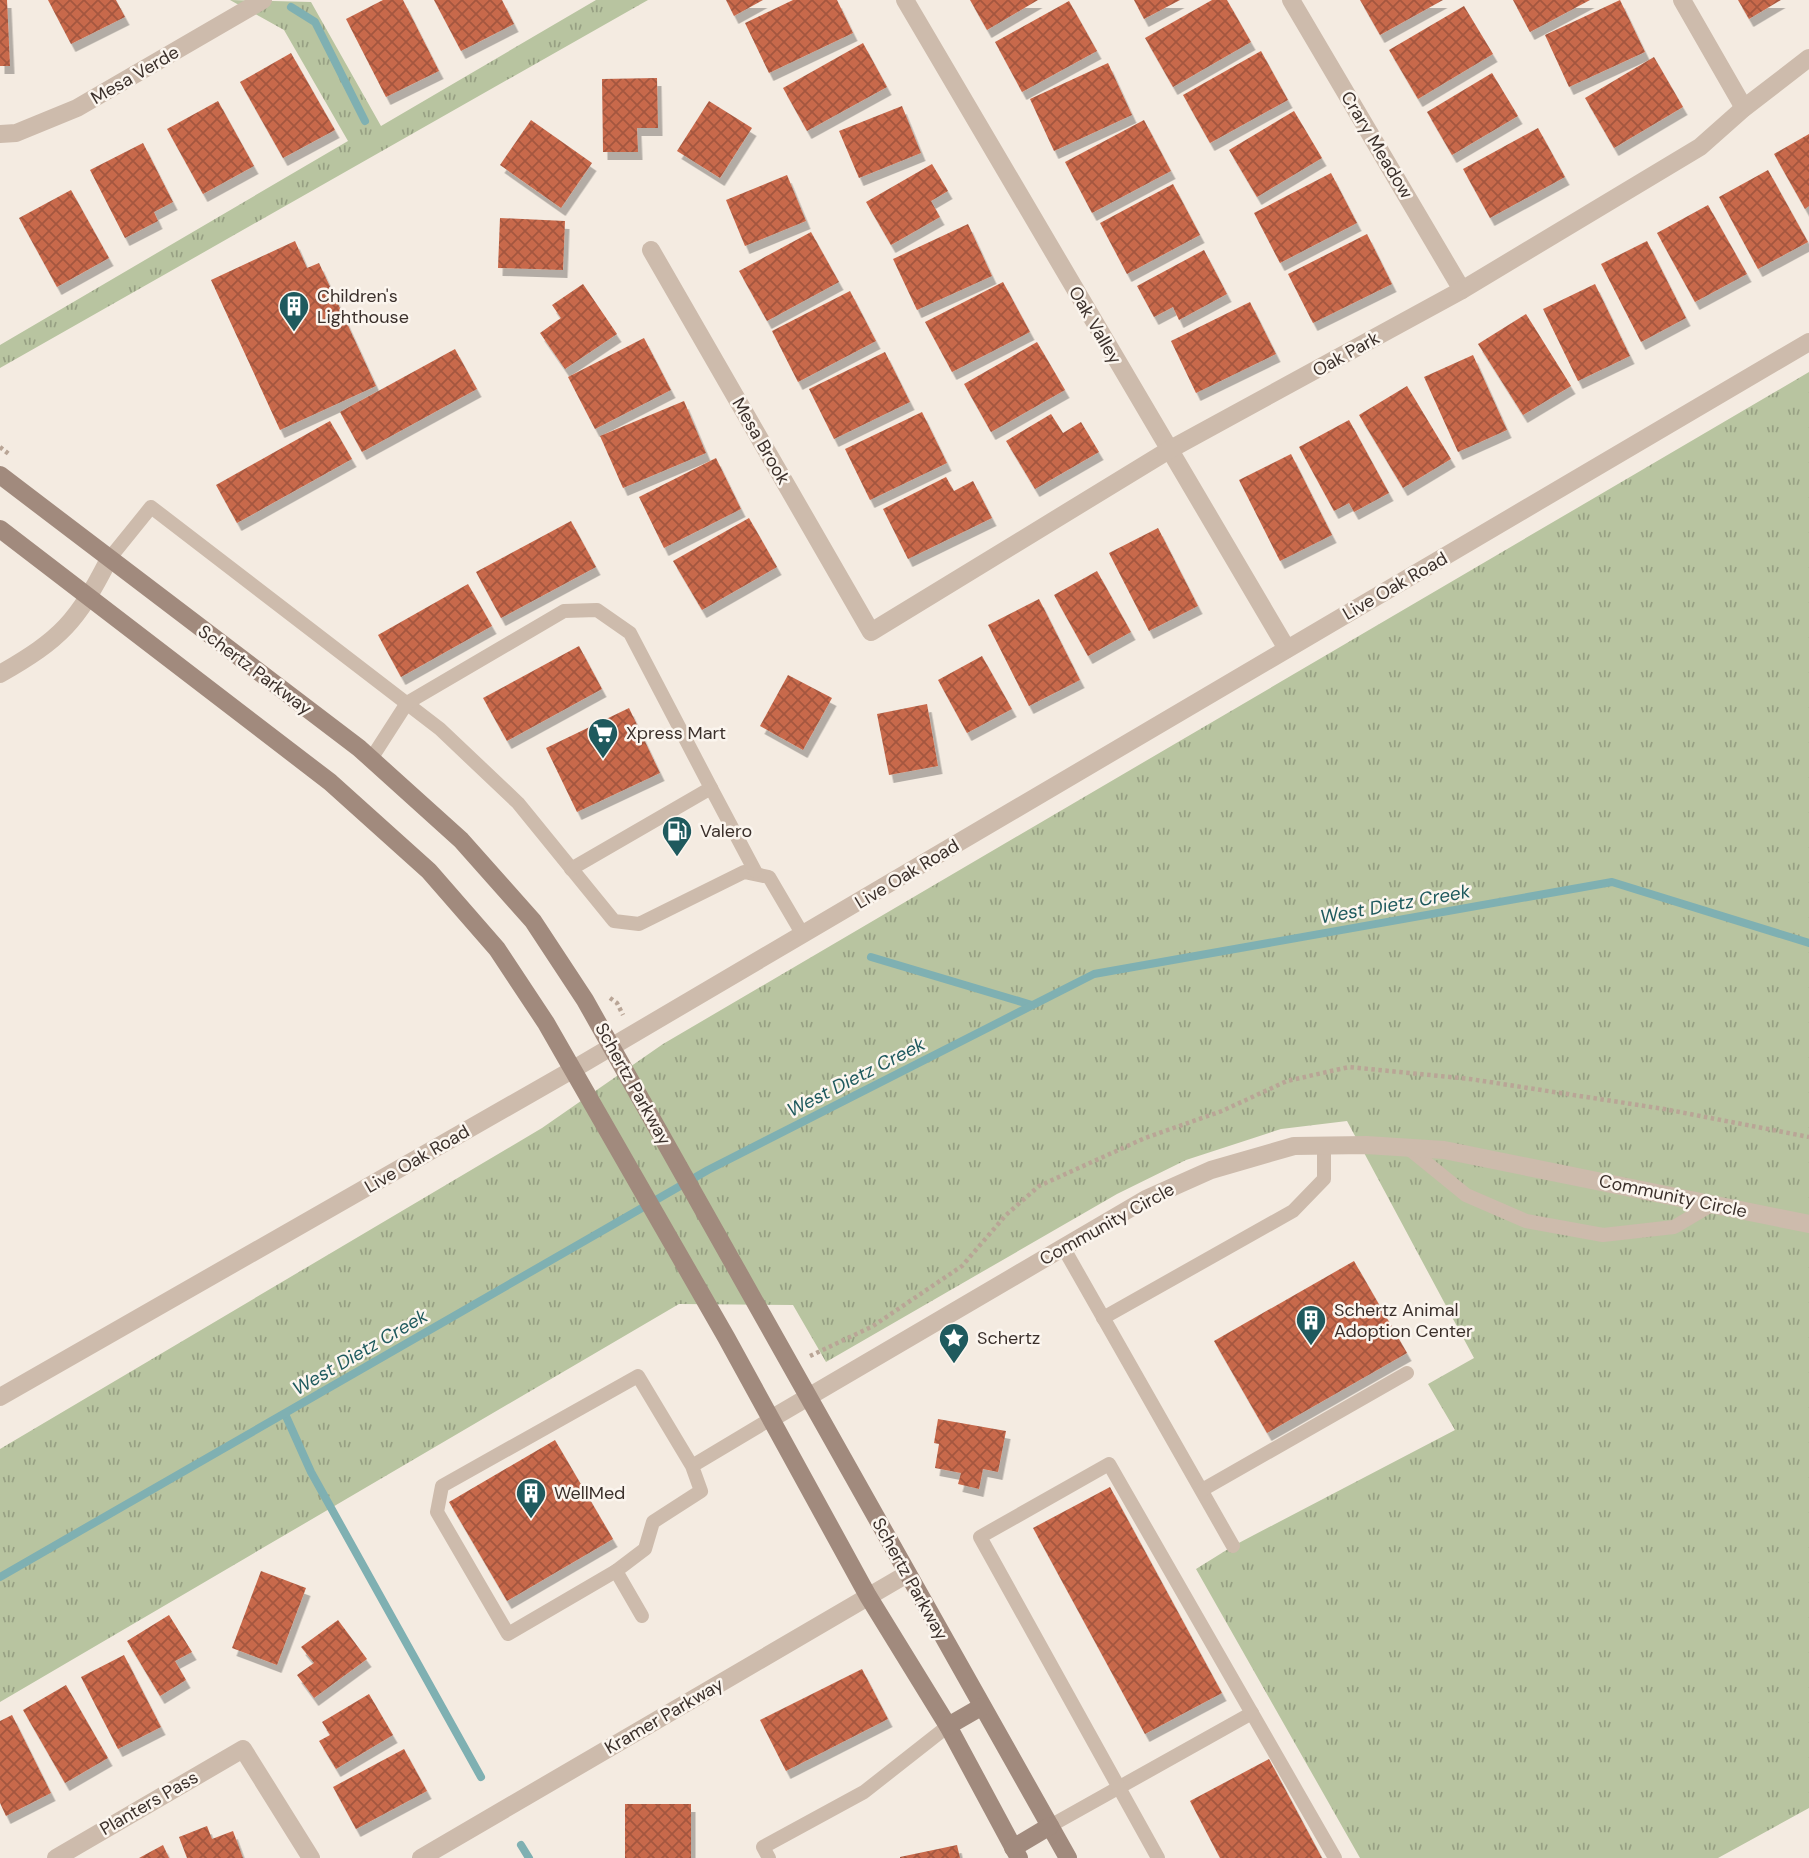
<svg xmlns="http://www.w3.org/2000/svg" width="1809" height="1858" font-family="'DM Sans',sans-serif">
<style>
.park{fill:url(#park-tufts)}
.lines{fill:none;stroke-linecap:round;stroke-linejoin:round}
.stream{stroke:#7fb0b2;stroke-width:8}
.building{fill:url(#building-cross-hatch);filter:url(#shadow)}
.path{stroke:#b9a596;stroke-width:4.5;stroke-dasharray:3.5 3.5;stroke-linecap:butt}
.service{stroke:#cdbbac;stroke-width:14}
.minor{stroke:#cdbbac;stroke-width:18}
.tertiary{stroke:#cdbbac;stroke-width:18}
.secondary{stroke:#a18a7d;stroke-width:18}
.labels{text-anchor:middle;dominant-baseline:central;stroke-width:5;stroke-linejoin:round;paint-order:stroke}
.street-label{font-size:18px;fill:#3b302b;stroke:#fbf5ee}
.poi-label{font-size:18px;fill:#3b302b;stroke:#fbf5ee;text-anchor:start}
.water-label{font-size:19px;font-style:italic;fill:#1f5a5e;stroke:#fbf5ee}
</style>
<defs>
<pattern id="park-tufts" width="24" height="20" patternUnits="userSpaceOnUse" patternTransform="scale(1.75)"><rect width="24" height="20" fill="#b8c4a0"/><path d="M3 7l-1-3M5 7V3M7 7l1-3M15 17l-1-3M17 17v-4M19 17l1-3" fill="none" stroke="#97a083"/></pattern>
<pattern id="building-cross-hatch" width="8" height="8" patternUnits="userSpaceOnUse" patternTransform="scale(1.75)"><rect width="8" height="8" fill="#c8694b"/><path d="M0 0l8 8M0 8l8-8" fill="none" stroke="#a4573f"/></pattern>
<filter id="shadow"><feDropShadow dx="4.5" dy="8" stdDeviation="0" flood-color="#0004"/></filter>
</defs>
<rect width="100%" height="100%" fill="#f4ebe1"/>
<g class="park">
<path d="M 230,0 L 311,2 L 381,126 L 596,0 L 648,0 L 0,368 L 0,345 L 348,141 L 284,30 Z"/>
<path d="M 1809,372 L 1809,1808 L 1718,1858 L 1360,1858 L 1196,1569 L 1233,1546 L 1455,1430 L 1428,1384 L 1474,1358 L 1347,1121 L 1281,1129 L 1186,1160 L 1117,1194 L 826,1362 L 793,1305 L 679,1304 L 0,1702 L 0,1449 L 542,1128 L 663,1044 Z"/>
</g>
<g class="lines">
<g class="stream">
<path d="M 291,7 L 315,22 L 365,121"/>
<path d="M 871,957 L 1032,1005"/>
<path d="M 285,1414 L 311,1472 L 481,1777"/>
<path d="M 0,1577 L 708,1170 L 1094,974 L 1612,882 L 1809,943"/>
<path d="M 521,1845 L 529,1858"/>
</g>
</g>
<g class="building">
<path d="M 0,0 L 7,0 L 10,66 L 0,66 Z"/>
<path d="M 48,0 L 116,0 L 125,17 L 71,44 Z"/>
<path d="M 383,0 L 403,0 L 439,71 L 386,97 L 346,19 Z"/>
<path d="M 434,0 L 502,0 L 514,24 L 461,51 Z"/>
<path d="M 726,0 L 763,0 L 734,16 Z"/>
<path d="M 793,0 L 837,0 L 853,33 L 769,73 L 745,23 Z"/>
<path d="M 970,0 L 1038,0 L 987,30 Z"/>
<path d="M 1134,0 L 1180,0 L 1144,19 Z"/>
<path d="M 1212,0 L 1227,0 L 1251,42 L 1173,87 L 1145,38 Z"/>
<path d="M 1360,0 L 1443,0 L 1380,35 Z"/>
<path d="M 1513,0 L 1590,0 L 1530,32 Z"/>
<path d="M 1620,0 L 1645,52 L 1569,87 L 1545,35 Z"/>
<path d="M 1738,0 L 1781,0 L 1749,19 Z"/>
<path d="M 1069,1 L 1097,51 L 1022,92 L 995,42 Z"/>
<path d="M 1464,6 L 1493,54 L 1418,99 L 1389,50 Z"/>
<path d="M 863,43 L 887,87 L 807,131 L 783,88 Z"/>
<path d="M 1261,51 L 1288,100 L 1210,143 L 1183,95 Z"/>
<path d="M 291,53 L 335,130 L 283,158 L 240,82 Z"/>
<path d="M 1654,57 L 1683,107 L 1614,148 L 1585,98 Z"/>
<path d="M 1108,63 L 1132,115 L 1054,151 L 1030,99 Z"/>
<path d="M 1492,73 L 1518,116 L 1452,155 L 1427,112 Z"/>
<path d="M 657,78 L 658,128 L 637,128 L 638,152 L 603,152 L 602,79 Z"/>
<path d="M 218,101 L 254,166 L 203,194 L 167,129 Z"/>
<path d="M 709,101 L 752,128 L 720,178 L 677,151 Z"/>
<path d="M 902,106 L 921,153 L 859,178 L 839,131 Z"/>
<path d="M 1294,111 L 1322,158 L 1257,197 L 1229,150 Z"/>
<path d="M 531,120 L 592,163 L 561,208 L 500,165 Z"/>
<path d="M 1144,120 L 1171,171 L 1092,213 L 1065,162 Z"/>
<path d="M 1538,128 L 1565,177 L 1490,218 L 1463,169 Z"/>
<path d="M 1809,134 L 1809,206 L 1805,209 L 1774,154 Z"/>
<path d="M 143,143 L 173,202 L 154,212 L 158,221 L 125,238 L 90,170 Z"/>
<path d="M 932,164 L 948,191 L 931,201 L 940,217 L 891,245 L 866,202 Z"/>
<path d="M 1768,170 L 1808,242 L 1758,269 L 1719,197 Z"/>
<path d="M 1331,173 L 1357,223 L 1280,263 L 1254,213 Z"/>
<path d="M 787,175 L 806,221 L 745,246 L 726,200 Z"/>
<path d="M 1173,184 L 1200,235 L 1127,274 L 1100,223 Z"/>
<path d="M 71,190 L 109,258 L 57,287 L 19,218 Z"/>
<path d="M 1708,205 L 1747,274 L 1695,302 L 1657,233 Z"/>
<path d="M 500,218 L 565,221 L 563,270 L 498,268 Z"/>
<path d="M 968,224 L 992,276 L 917,310 L 893,259 Z"/>
<path d="M 811,232 L 839,282 L 767,321 L 739,271 Z"/>
<path d="M 1367,234 L 1392,284 L 1313,323 L 1288,274 Z"/>
<path d="M 295,241 L 307,268 L 319,263 L 376,386 L 280,430 L 211,280 Z"/>
<path d="M 1647,241 L 1686,318 L 1641,342 L 1601,264 Z"/>
<path d="M 1204,250 L 1227,294 L 1179,320 L 1173,307 L 1154,317 L 1137,286 Z"/>
<path d="M 1003,282 L 1030,332 L 952,372 L 925,322 Z"/>
<path d="M 583,284 L 617,334 L 565,369 L 540,333 L 561,318 L 552,305 Z"/>
<path d="M 1595,284 L 1630,356 L 1578,381 L 1543,309 Z"/>
<path d="M 850,291 L 876,341 L 798,382 L 772,331 Z"/>
<path d="M 1250,302 L 1276,354 L 1196,393 L 1171,341 Z"/>
<path d="M 1526,314 L 1571,386 L 1523,415 L 1478,344 Z"/>
<path d="M 644,338 L 671,390 L 595,429 L 568,377 Z"/>
<path d="M 1037,342 L 1065,390 L 991,432 L 964,384 Z"/>
<path d="M 455,349 L 477,389 L 362,452 L 340,412 Z"/>
<path d="M 885,352 L 910,402 L 834,439 L 809,389 Z"/>
<path d="M 1473,355 L 1507,430 L 1458,452 L 1424,377 Z"/>
<path d="M 1407,386 L 1451,459 L 1403,488 L 1359,415 Z"/>
<path d="M 684,401 L 706,453 L 623,488 L 600,436 Z"/>
<path d="M 922,412 L 947,463 L 870,500 L 845,449 Z"/>
<path d="M 1051,414 L 1063,433 L 1081,422 L 1099,452 L 1035,489 L 1006,441 Z"/>
<path d="M 1349,420 L 1389,493 L 1354,512 L 1349,503 L 1334,511 L 1299,447 Z"/>
<path d="M 330,421 L 352,459 L 237,523 L 216,485 Z"/>
<path d="M 1291,454 L 1332,535 L 1280,561 L 1239,480 Z"/>
<path d="M 716,458 L 741,509 L 664,548 L 639,497 Z"/>
<path d="M 946,477 L 954,491 L 973,481 L 992,518 L 908,559 L 883,509 Z"/>
<path d="M 749,518 L 777,567 L 702,610 L 673,561 Z"/>
<path d="M 571,521 L 596,567 L 501,618 L 476,572 Z"/>
<path d="M 1158,528 L 1198,606 L 1149,631 L 1109,553 Z"/>
<path d="M 1097,571 L 1131,632 L 1088,656 L 1054,595 Z"/>
<path d="M 468,584 L 492,626 L 401,677 L 378,635 Z"/>
<path d="M 1039,599 L 1080,680 L 1029,706 L 988,625 Z"/>
<path d="M 579,646 L 602,689 L 507,741 L 483,698 Z"/>
<path d="M 982,656 L 1012,709 L 967,733 L 938,680 Z"/>
<path d="M 788,675 L 832,698 L 803,750 L 760,726 Z"/>
<path d="M 927,704 L 938,766 L 889,775 L 877,714 Z"/>
<path d="M 629,708 L 660,773 L 577,812 L 546,748 Z"/>
<path d="M 1354,1261 L 1407,1353 L 1267,1433 L 1214,1341 Z"/>
<path d="M 938,1419 L 1006,1431 L 998,1472 L 983,1469 L 979,1489 L 958,1484 L 961,1473 L 935,1468 L 939,1444 L 934,1443 Z"/>
<path d="M 555,1440 L 613,1539 L 507,1601 L 449,1502 Z"/>
<path d="M 1110,1487 L 1222,1693 L 1145,1734 L 1033,1528 Z"/>
<path d="M 261,1571 L 306,1588 L 277,1665 L 232,1648 Z"/>
<path d="M 169,1615 L 192,1652 L 175,1661 L 186,1680 L 160,1696 L 127,1641 Z"/>
<path d="M 338,1620 L 367,1659 L 314,1698 L 297,1675 L 314,1663 L 301,1647 Z"/>
<path d="M 124,1655 L 161,1727 L 118,1749 L 81,1677 Z"/>
<path d="M 862,1669 L 888,1719 L 786,1771 L 760,1720 Z"/>
<path d="M 66,1685 L 108,1758 L 65,1783 L 23,1710 Z"/>
<path d="M 369,1694 L 393,1735 L 336,1769 L 319,1741 L 330,1735 L 322,1722 Z"/>
<path d="M 12,1715 L 51,1793 L 6,1816 L 0,1803 L 0,1721 Z"/>
<path d="M 404,1749 L 427,1791 L 356,1829 L 333,1787 Z"/>
<path d="M 1269,1759 L 1322,1858 L 1220,1858 L 1190,1801 Z"/>
<rect x="625" y="1804" width="66" height="54"/>
<path d="M 207,1826 L 212,1839 L 233,1831 L 243,1858 L 187,1858 L 179,1837 Z"/>
<path d="M 163,1845 L 169,1858 L 139,1858 Z"/>
<path d="M 957,1845 L 960,1858 L 900,1858 L 900,1857 Z"/>
</g>
<g class="lines">
<g class="path">
<path d="M 0,447 L 10,455"/>
<path d="M 610,998 L 617,1003 L 623,1015"/>
<path d="M 810,1356 L 873,1326 L 962,1266 L 1006,1215 L 1039,1186 L 1145,1138 L 1222,1111 L 1287,1081 L 1349,1067 L 1470,1079 L 1664,1109 L 1809,1137"/>
</g>
<g class="service">
<path d="M 109,559 L 151,507 L 440,729 L 518,803 L 614,921 L 639,924 L 744,872 L 769,877 L 803,935"/>
<path d="M 371,759 L 407,703 L 564,611 L 597,610 L 630,633 L 711,788 L 571,869"/>
<path d="M 711,788 L 755,871"/>
<path d="M 1407,1147 L 1466,1195 L 1526,1221 L 1603,1235 L 1674,1227 L 1713,1204"/>
<path d="M 1063,1247 L 1233,1546"/>
<path d="M 1103,1318 L 1293,1211 L 1324,1179 L 1324,1146"/>
<path d="M 692,1466 L 701,1491 L 653,1522 L 645,1549 L 616,1571 L 508,1634 L 437,1512 L 442,1486 L 638,1376 L 692,1466 L 769,1420"/>
<path d="M 1202,1490 L 1407,1373"/>
<path d="M 616,1571 L 642,1616"/>
<path d="M 1050,1826 L 1252,1713"/>
<path d="M 769,1858 L 763,1847 L 864,1792 L 948,1726"/>
<path d="M 1158,1858 L 980,1537 L 1109,1464 L 1335,1858"/>
</g>
<g class="minor">
<path d="M 905,0 L 1287,649"/>
<path d="M 1291,0 L 1462,290"/>
<path d="M 1682,0 L 1744,108"/>
<path d="M 0,134 L 16,133 L 77,108 L 263,0"/>
<path d="M 651,250 L 871,632 L 1169,450 L 1462,290 L 1700,147 L 1744,108 L 1809,58"/>
<path d="M 0,674 C 61,639 77,622 109,559"/>
<path d="M 0,1397 L 572,1070"/>
<path d="M 769,1420 L 1146,1199 L 1211,1170 L 1294,1146 L 1366,1145 L 1444,1150 L 1809,1224"/>
<path d="M 56,1858 L 243,1749 L 311,1858"/>
<path d="M 421,1858 L 907,1574"/>
</g>
<path class="tertiary" d="M 572,1070 L 1809,342"/>
<g class="secondary">
<path d="M 0,475 L 359,748 L 461,840 L 533,921 L 585,1000 L 1068,1858"/>
<path d="M 0,529 L 330,782 L 429,871 L 497,949 L 546,1023 L 726,1337 L 868,1596 L 948,1726 L 1019,1858"/>
<path d="M 948,1726 L 981,1707"/>
<path d="M 1013,1848 L 1050,1826"/>
</g>
</g>
<defs>
<g id="building-pin" transform="scale(1.575)"><path d="M0 17L-7.5 6A9.5 9.5 0 1 1 7.5 6Z" fill="#1f5a5e" stroke="#fbf5ee"/><path d="M-4-6H4V6H1V3H-1V6H-4ZM-2.5-4.3h1.7v1.8h-1.7ZM.8-4.3h1.7v1.8H.8ZM-2.5-1h1.7V.8h-1.7ZM.8-1h1.7V.8H.8Z" fill="#fff"/></g>
<g id="supermarket-pin" transform="scale(1.575)"><path d="M0 17L-7.5 6A9.5 9.5 0 1 1 7.5 6Z" fill="#1f5a5e" stroke="#fbf5ee"/><path d="M-6-5.5h2.5l.6 2H6L4.5 2H-2.5L-4.4-4H-6ZM-1.5 3.2a1.3 1.3 0 1 0 .1 0ZM3 3.2a1.3 1.3 0 1 0 .1 0Z" fill="#fff"/></g>
<g id="fuel-pin" transform="scale(1.575)"><path d="M0 17L-7.5 6A9.5 9.5 0 1 1 7.5 6Z" fill="#1f5a5e" stroke="#fbf5ee"/><path d="M-5.5-6h7V0h2V4h1.3V-2.5L3-4.5l.8-.8L6-3V5H2.5V1h-1V6h-7ZM-4.2-4.7v3.2H.2V-4.7Z" fill="#fff"/></g>
<g id="sight-pin" transform="scale(1.575)"><path d="M0 17L-7.5 6A9.5 9.5 0 1 1 7.5 6Z" fill="#1f5a5e" stroke="#fbf5ee"/><path d="M0-6L1.8-2.2L6-1.7L2.9 1.2L3.7 5.4L0 3.3L-3.7 5.4L-2.9 1.2L-6-1.7L-1.8-2.2Z" fill="#fff"/></g>
</defs>
<g fill-rule="evenodd">
<use href="#building-pin" x="294" y="306"/>
<use href="#supermarket-pin" x="603" y="733"/>
<use href="#fuel-pin" x="677" y="831"/>
<use href="#building-pin" x="1311" y="1320"/>
<use href="#sight-pin" x="954" y="1338"/>
<use href="#building-pin" x="531" y="1493"/>
</g>
<g class="labels">
<g class="street-label">
<text transform="translate(135 75) rotate(-30)">Mesa Verde</text>
<text transform="translate(1377 145) rotate(59)">Crary Meadow</text>
<text transform="translate(1095 325) rotate(60)">Oak Valley</text>
<text transform="translate(1346 354) rotate(-29)">Oak Park</text>
<text transform="translate(761 441) rotate(60)">Mesa Brook</text>
<text transform="translate(1395 586) rotate(-30)">Live Oak Road</text>
<text transform="translate(255 670) rotate(37)">Schertz Parkway</text>
<text transform="translate(907 874) rotate(-31)">Live Oak Road</text>
<text transform="translate(633 1084) rotate(61)">Schertz Parkway</text>
<text transform="translate(417 1159) rotate(-30)">Live Oak Road</text>
<text transform="translate(1673 1196) rotate(12)">Community Circle</text>
<text transform="translate(1107 1224) rotate(-29)">Community Circle</text>
<text transform="translate(910 1579) rotate(61)">Schertz Parkway</text>
<text transform="translate(664 1716) rotate(-30)">Kramer Parkway</text>
<text transform="translate(149 1803) rotate(-30)">Planters Pass</text>
</g>
<g class="poi-label">
<text x="317" y="296">Children's<tspan x="317" dy="21">Lighthouse</tspan></text>
<text x="626" y="733">Xpress Mart</text>
<text x="700" y="831">Valero</text>
<text x="1334" y="1310">Schertz Animal<tspan x="1334" dy="21">Adoption Center</tspan></text>
<text x="977" y="1338">Schertz</text>
<text x="554" y="1493">WellMed</text>
</g>
<g class="water-label">
<text transform="translate(1395 904) rotate(-10)">West Dietz Creek</text>
<text transform="translate(856 1077) rotate(-27)">West Dietz Creek</text>
<text transform="translate(360 1352) rotate(-30)">West Dietz Creek</text>
</g>
</g>
</svg>
